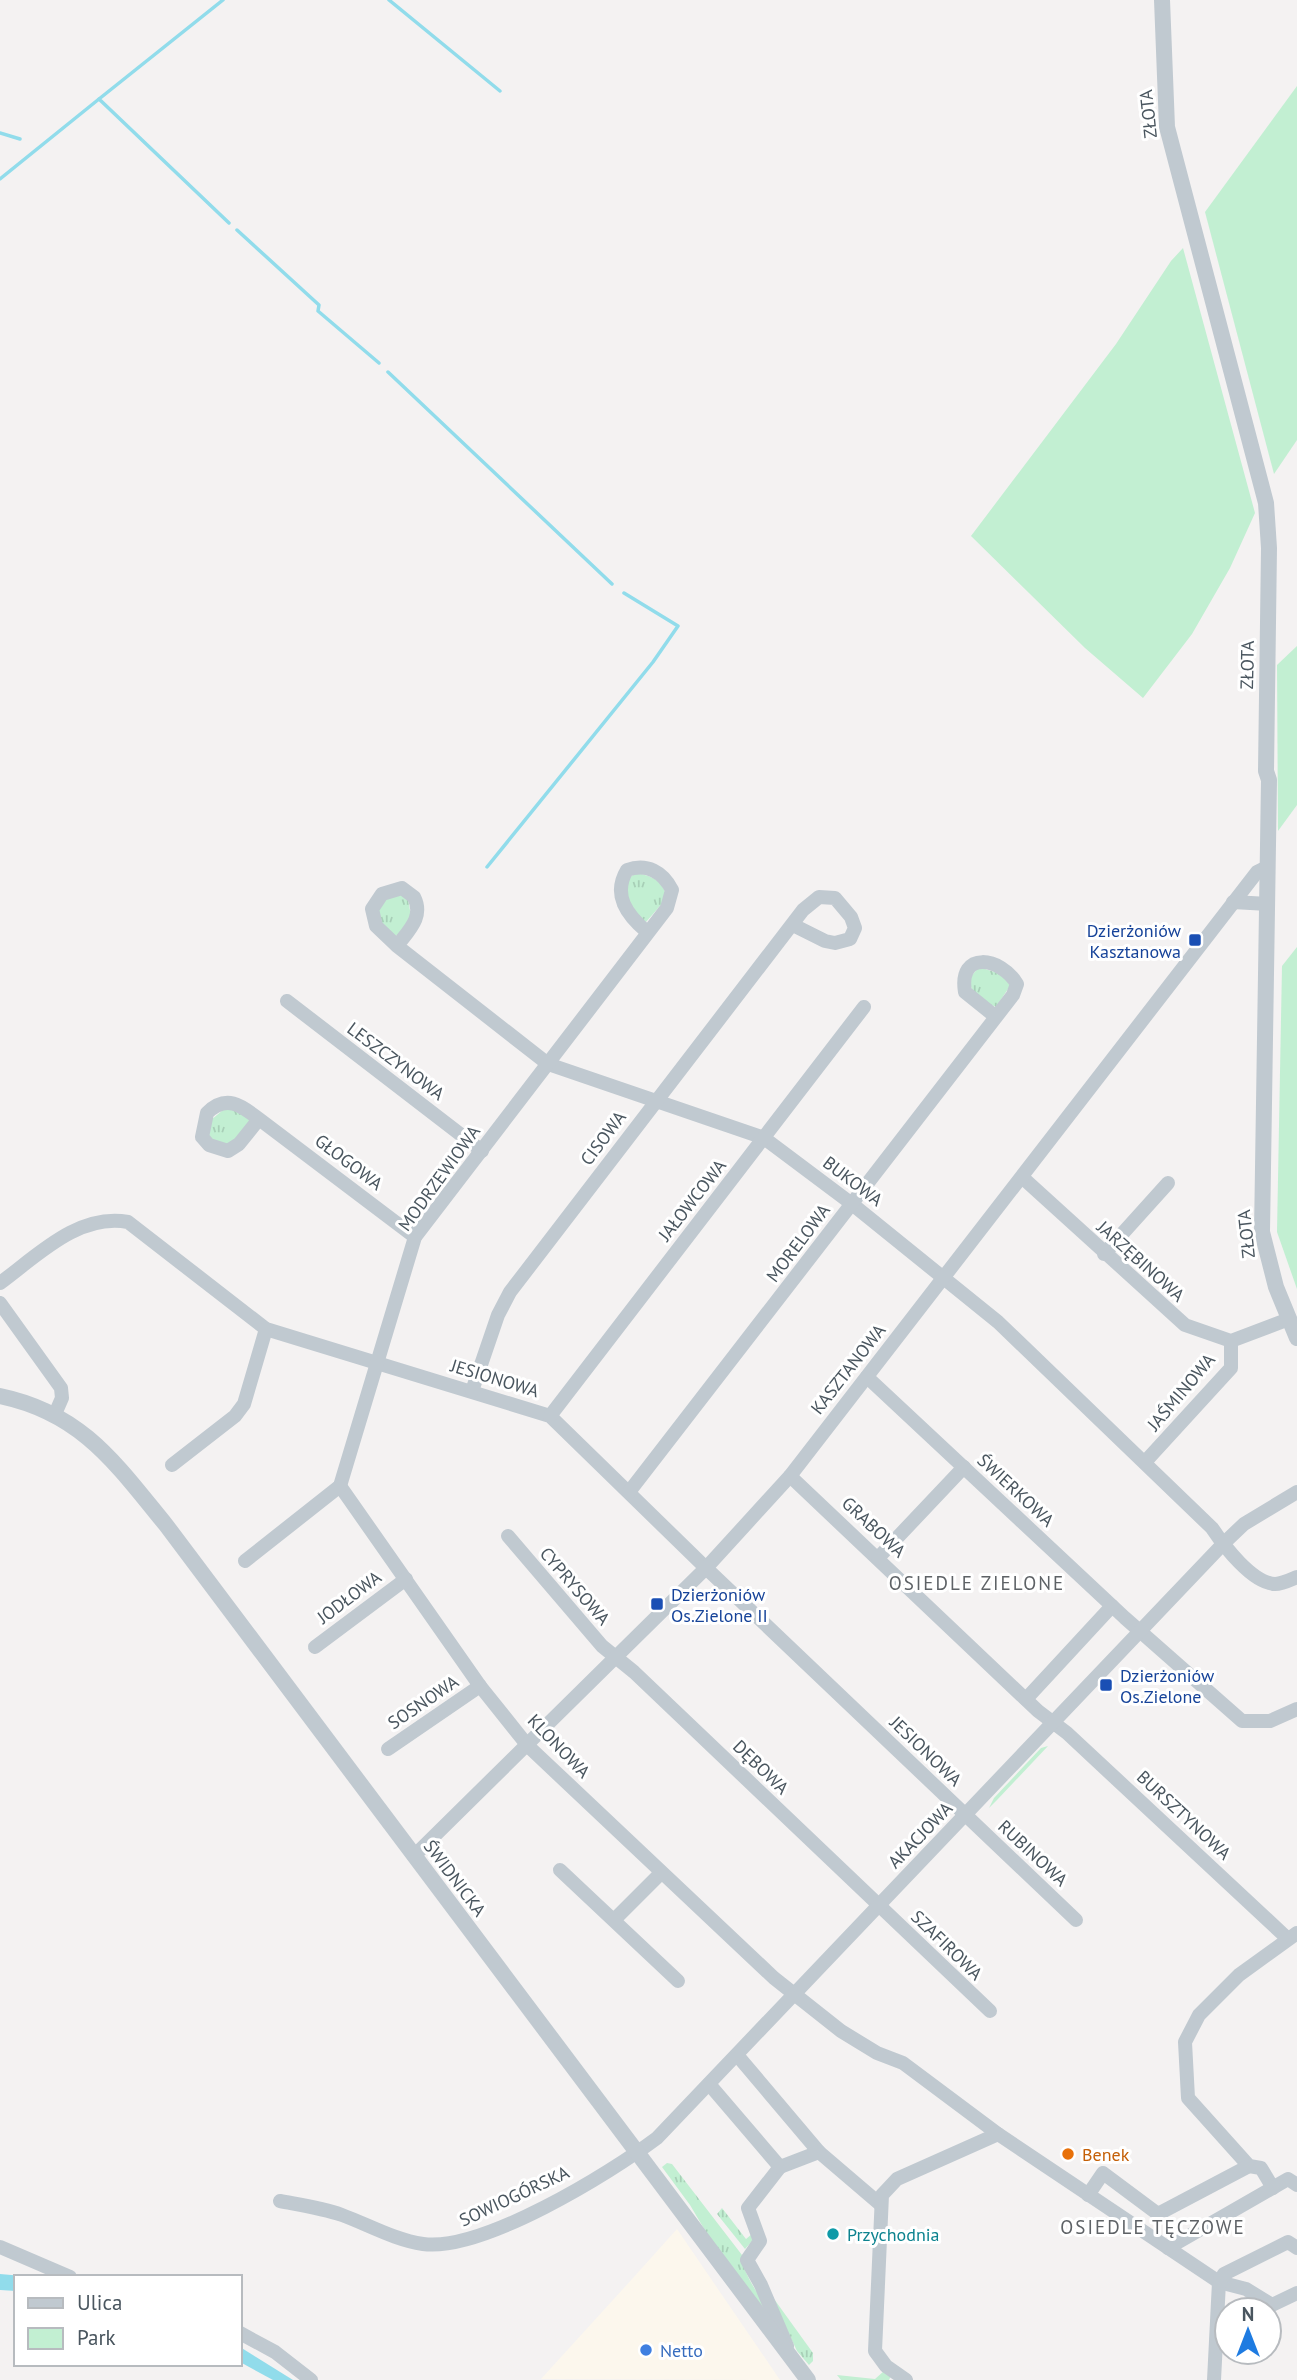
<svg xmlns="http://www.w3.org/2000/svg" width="1297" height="2380" font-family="'PT Sans',sans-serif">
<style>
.commercial{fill:#fcf7ed}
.grass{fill:url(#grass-tufts)}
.green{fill:#c2efd2}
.water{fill:#91dceb}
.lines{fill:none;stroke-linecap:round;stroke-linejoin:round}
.stream{stroke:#91dceb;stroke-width:3.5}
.minor{stroke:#c0c9d0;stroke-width:14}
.tertiary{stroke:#c0c9d0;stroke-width:16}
.transit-dot{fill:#1a4fb4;stroke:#fff;stroke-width:2.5}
.food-dot{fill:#e8710a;stroke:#fff;stroke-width:2.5}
.culture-dot{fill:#0f9aa8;stroke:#fff;stroke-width:2.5}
.shop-dot{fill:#3f7fe0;stroke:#fff;stroke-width:2.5}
.labels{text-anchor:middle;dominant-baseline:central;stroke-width:6;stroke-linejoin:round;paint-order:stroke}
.street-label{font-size:18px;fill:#4a565f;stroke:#fff}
.transit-label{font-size:18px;fill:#164399;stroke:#fff;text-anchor:start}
.food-label{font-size:18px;fill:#c56008;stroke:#fff;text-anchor:start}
.culture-label{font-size:18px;fill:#0d838f;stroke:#fff;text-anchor:start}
.shop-label{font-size:18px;fill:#366cbe;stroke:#fff;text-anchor:start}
.neighbourhood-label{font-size:19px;letter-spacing:2px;fill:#5e6266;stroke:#fff}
</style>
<defs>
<pattern id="grass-tufts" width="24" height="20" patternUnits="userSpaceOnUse" patternTransform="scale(1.75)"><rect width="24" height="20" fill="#c2efd2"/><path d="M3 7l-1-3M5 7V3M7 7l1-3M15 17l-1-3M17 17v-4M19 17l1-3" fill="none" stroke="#a8cfb7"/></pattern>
</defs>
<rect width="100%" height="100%" fill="#f4f2f2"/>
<path class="commercial" d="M 677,2229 L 780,2380 L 541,2379 L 633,2278 Z"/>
<g class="grass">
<path d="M 637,873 C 654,877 662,880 667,898 L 646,922 L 636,916 L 624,892 L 628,878 Z"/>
<path d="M 400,893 L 408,899 L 411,916 L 400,934 L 395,936 L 385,931 L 377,909 L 382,900 Z"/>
<path d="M 979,967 L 1004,975 L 1010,986 L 996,1007 L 976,998 L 968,980 Z"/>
<path d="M 238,1108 L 250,1121 L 233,1145 L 217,1143 L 209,1136 L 211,1120 L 223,1110 Z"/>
<path d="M 1048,1746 L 997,1800 L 989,1808 L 994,1798 L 1041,1748 Z"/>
<path d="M 667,2163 L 672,2164 L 742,2255 C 740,2271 765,2303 773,2320 L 716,2249 L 690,2205 L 662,2167 Z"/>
<path d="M 722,2208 L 746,2239 L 752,2234 L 753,2240 L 745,2249 L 717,2214 Z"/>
<path d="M 769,2292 L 813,2353 L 813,2361 L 809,2365 L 797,2351 Z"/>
<path d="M 884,2371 L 891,2376 L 889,2380 L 841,2380 L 837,2375 L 875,2379 Z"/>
</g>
<g class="green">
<path d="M 1297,86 L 1297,440 L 1274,474 L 1205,212 Z"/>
<path d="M 1183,248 L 1255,513 L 1230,568 L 1192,634 L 1143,698 L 1085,648 L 971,536 L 1116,344 L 1171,261 Z"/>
<path d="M 1297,646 L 1297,805 L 1278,831 L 1277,665 Z"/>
<path d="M 1297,947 L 1297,1289 L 1277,1232 L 1282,966 Z"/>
</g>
<g class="water">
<path d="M 0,2274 L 34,2277 L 16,2277 L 16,2291 L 0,2290 Z"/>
<path d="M 240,2347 L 293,2380 L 273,2380 L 240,2362 Z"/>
</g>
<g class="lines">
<g class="stream">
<path d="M 223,0 L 99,99 L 229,223"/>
<path d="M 389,0 L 500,91"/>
<path d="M 0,133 L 20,139"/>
<path d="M 0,179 L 99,99"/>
<path d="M 237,230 L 319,305 L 318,311 L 379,363"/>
<path d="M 388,372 L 612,584"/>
<path d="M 487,867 L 653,662 L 678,626 L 624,593"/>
</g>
<g class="minor">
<path d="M 1233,902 L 1268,904"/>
<path d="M 397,946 L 376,926 L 372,909 L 382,894 L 402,888 L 414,897 C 424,917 409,930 397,946 L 548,1064 L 764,1138 L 852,1204 L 998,1322 L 1212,1528 C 1224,1546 1252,1583 1275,1584 C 1282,1584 1290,1580 1297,1577"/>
<path d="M 287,1001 L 482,1151"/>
<path d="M 259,1119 L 239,1144 L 228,1151 L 209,1145 L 202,1137 L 207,1113 C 226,1094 241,1105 259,1119 L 415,1237"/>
<path d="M 1023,1178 L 1185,1325 L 1231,1341 L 1289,1319"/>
<path d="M 1104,1254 L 1168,1183"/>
<path d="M 0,1283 C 37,1256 78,1213 128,1222 L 266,1329 L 550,1416 L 706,1568 L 1076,1920"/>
<path d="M 0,1303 L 61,1388 L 62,1398 L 55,1414"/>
<path d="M 867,1377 L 1125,1618 L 1242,1721 L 1270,1721 L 1297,1709"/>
<path d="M 472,1391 L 498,1315 L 510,1292 L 803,910 L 819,897 L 835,898 L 851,917 L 855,928 L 850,939 L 835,943 L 825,941 L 793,925"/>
<path d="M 550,1416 L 864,1007"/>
<path d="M 1145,1462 L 1231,1368 L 1231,1341"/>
<path d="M 172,1465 L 235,1416 L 244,1404 L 266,1329"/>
<path d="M 790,1476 L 1038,1711 L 1067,1733 L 1287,1938"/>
<path d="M 340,1486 L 480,1686 L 528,1746 L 774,1978 L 841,2031 L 877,2053 L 903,2063 L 998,2134 L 1219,2282 L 1246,2289 L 1272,2305 L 1297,2293"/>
<path d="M 340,1486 L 415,1237 L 667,908 L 672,890 C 663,872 647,863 627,870 C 612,895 627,915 647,932"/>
<path d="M 629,1492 L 1013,995 L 1017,984 C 1001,957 958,950 965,992 L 996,1017"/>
<path d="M 508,1536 L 602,1646 L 634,1672 L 990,2011"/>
<path d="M 878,1558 L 964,1467"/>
<path d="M 245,1561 L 340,1486"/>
<path d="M 315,1647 L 406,1579"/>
<path d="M 1026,1699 L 1112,1606"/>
<path d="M 388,1749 L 480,1686"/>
<path d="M 414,1856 L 706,1568 L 790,1476 L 1257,872 L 1267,867"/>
<path d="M 560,1870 L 678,1981"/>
<path d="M 615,1919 L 661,1873"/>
<path d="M 737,2055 L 819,2152 L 881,2205"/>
<path d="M 709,2084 L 780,2167 L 748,2208 L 760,2241 L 747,2260 L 761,2285 L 787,2346"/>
<path d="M 780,2167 L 819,2152"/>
<path d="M 1273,2188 L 1261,2168 L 1249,2166 L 1188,2098 L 1185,2042 L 1199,2015 L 1239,1975 L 1297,1933"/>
<path d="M 1088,2195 L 1103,2173 L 1158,2214 L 1249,2166"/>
<path d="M 280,2201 C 301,2205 322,2208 342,2215 C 369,2225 395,2240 423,2244 C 482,2252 609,2174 657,2138 L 1223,1544 L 1244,1524 L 1297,1492"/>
<path d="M 0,2247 L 70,2277"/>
<path d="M 1168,2248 L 1288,2179 L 1297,2185"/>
<path d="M 240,2333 L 275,2352 L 311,2380"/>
<path d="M 906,2380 L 886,2366 L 875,2351 L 882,2195 L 897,2179 L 998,2134"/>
<path d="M 1214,2380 L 1219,2282 L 1224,2274 L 1288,2242 L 1297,2248"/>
</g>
<g class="tertiary">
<path d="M 1162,0 L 1167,127 L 1266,503 L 1269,548 L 1266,771 L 1269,780 L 1262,1232 L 1276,1287 L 1297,1338"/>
<path d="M 0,1396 C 82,1413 116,1464 166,1525 L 808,2380"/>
</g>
</g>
<g class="transit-dot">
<rect x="1188" y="933" width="14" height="14" rx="3.5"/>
<rect x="650" y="1597" width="14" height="14" rx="3.5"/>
<rect x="1099" y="1678" width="14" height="14" rx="3.5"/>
</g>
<circle class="food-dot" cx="1068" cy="2154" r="7"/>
<circle class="culture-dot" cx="833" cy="2234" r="7"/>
<circle class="shop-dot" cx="646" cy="2350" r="7"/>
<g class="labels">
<g class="street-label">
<text transform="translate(1148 114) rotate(-96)">ZŁOTA</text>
<text transform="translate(1247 665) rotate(-89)">ZŁOTA</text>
<text transform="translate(396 1061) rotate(37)">LESZCZYNOWA</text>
<text transform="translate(603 1138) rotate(-53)">CISOWA</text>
<text transform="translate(349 1162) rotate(37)">GŁOGOWA</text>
<text transform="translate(439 1178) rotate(-54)">MODRZEWIOWA</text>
<text transform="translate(853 1181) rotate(37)">BUKOWA</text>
<text transform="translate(692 1200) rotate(-52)">JAŁOWCOWA</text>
<text transform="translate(1246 1234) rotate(-96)">ZŁOTA</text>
<text transform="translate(798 1243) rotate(-53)">MORELOWA</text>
<text transform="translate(1141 1261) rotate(42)">JARZĘBINOWA</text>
<text transform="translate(848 1369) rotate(-52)">KASZTANOWA</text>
<text transform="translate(495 1378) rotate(17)">JESIONOWA</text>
<text transform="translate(1181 1392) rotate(-50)">JAŚMINOWA</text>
<text transform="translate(1016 1490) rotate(43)">ŚWIERKOWA</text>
<text transform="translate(874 1527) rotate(43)">GRABOWA</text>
<text transform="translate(575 1586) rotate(49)">CYPRYSOWA</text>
<text transform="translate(349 1597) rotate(-37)">JODŁOWA</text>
<text transform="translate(423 1702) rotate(-34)">SOSNOWA</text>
<text transform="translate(559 1746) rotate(46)">KLONOWA</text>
<text transform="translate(926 1751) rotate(44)">JESIONOWA</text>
<text transform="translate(761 1767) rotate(44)">DĘBOWA</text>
<text transform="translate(1184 1815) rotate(43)">BURSZTYNOWA</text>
<text transform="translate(920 1835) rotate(-46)">AKACJOWA</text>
<text transform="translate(1033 1853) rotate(43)">RUBINOWA</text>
<text transform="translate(455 1878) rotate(53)">ŚWIDNICKA</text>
<text transform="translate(947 1945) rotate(44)">SZAFIROWA</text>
<text transform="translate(514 2196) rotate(-25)">SOWIOGÓRSKA</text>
</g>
<g class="transit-label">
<text x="1181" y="930" text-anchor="end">Dzierżoniów<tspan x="1181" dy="21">Kasztanowa</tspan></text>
<text x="671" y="1594">Dzierżoniów<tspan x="671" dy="21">Os.Zielone II</tspan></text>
<text x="1120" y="1675">Dzierżoniów<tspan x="1120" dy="21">Os.Zielone</tspan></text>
</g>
<g class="food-label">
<text x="1082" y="2154">Benek</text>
</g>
<g class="culture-label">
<text x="847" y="2234">Przychodnia</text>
</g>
<g class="shop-label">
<text x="660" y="2350">Netto</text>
</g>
<g class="neighbourhood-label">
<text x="977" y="1583">OSIEDLE ZIELONE</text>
<text x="1153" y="2227">OSIEDLE TĘCZOWE</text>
</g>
</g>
<rect x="14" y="2275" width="228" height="91" fill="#ffffff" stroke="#b7bbbf" stroke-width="2"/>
<rect x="28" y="2298" width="35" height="10" fill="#c0c9d0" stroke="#b7bbbf" stroke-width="2"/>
<text x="77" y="2310" font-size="21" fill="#4a565f">Ulica</text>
<rect x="28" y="2328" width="35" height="21" fill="#c2efd2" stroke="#b7bbbf" stroke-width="2"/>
<text x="77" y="2345" font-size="21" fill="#4a565f">Park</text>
<g transform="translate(1248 2331)"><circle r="33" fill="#ffffff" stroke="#b7bbbf" stroke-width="2"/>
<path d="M0-5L12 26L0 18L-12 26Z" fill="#1e7be1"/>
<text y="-10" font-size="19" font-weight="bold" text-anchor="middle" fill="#4a565f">N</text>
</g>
</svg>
